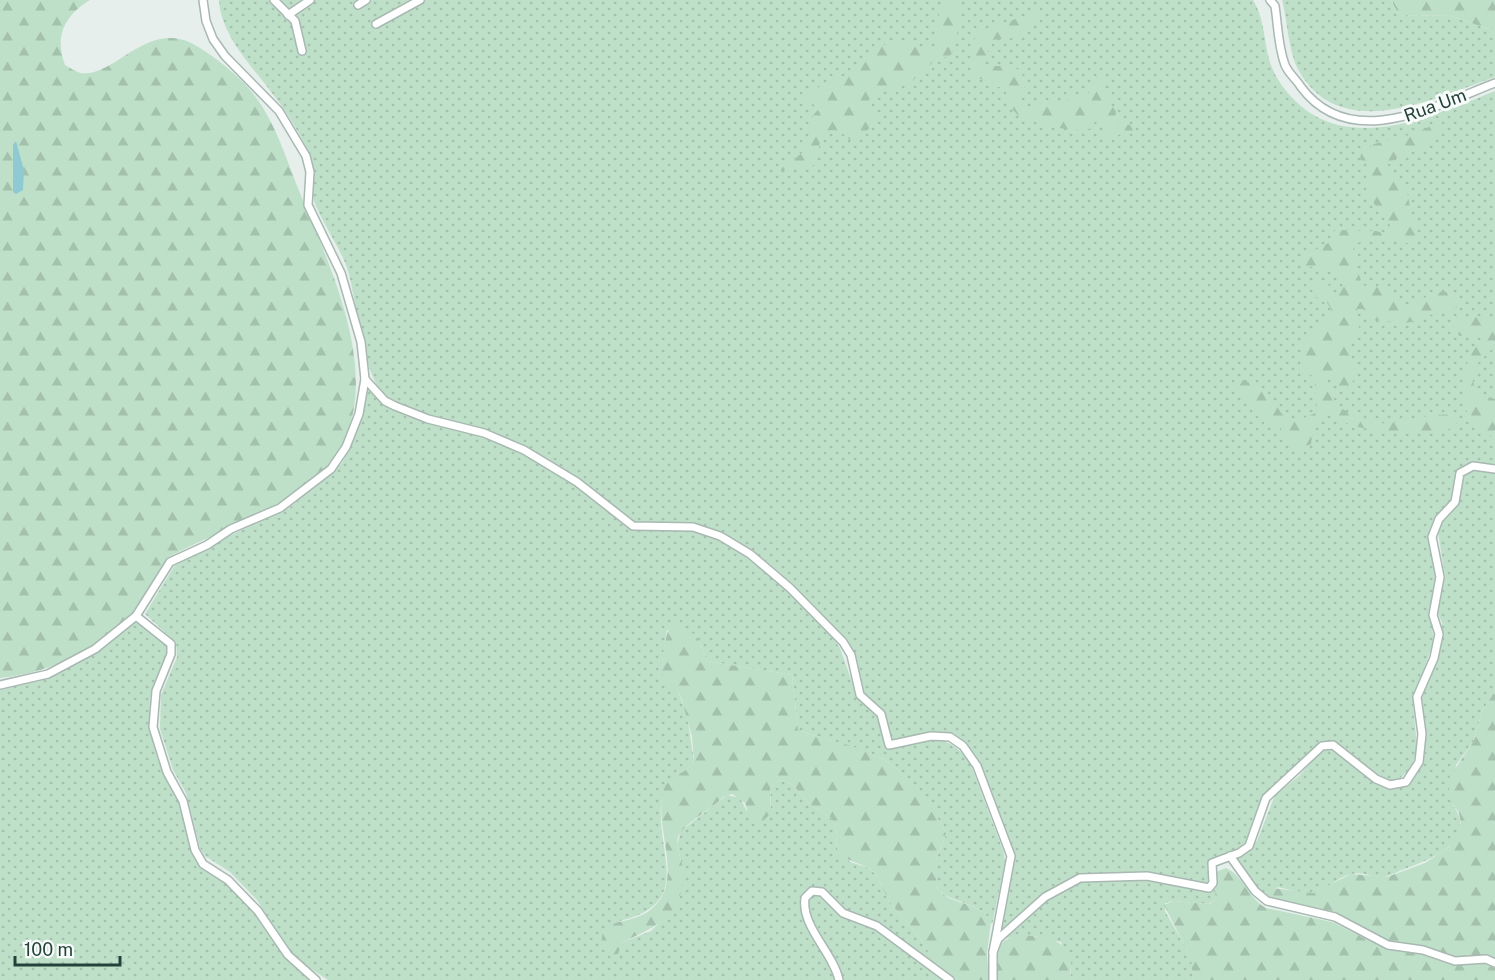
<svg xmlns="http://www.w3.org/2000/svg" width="1495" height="980" font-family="'Public Sans',sans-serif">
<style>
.grass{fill:url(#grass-dots)}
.forest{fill:url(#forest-firs)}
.water{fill:#8ec9d4}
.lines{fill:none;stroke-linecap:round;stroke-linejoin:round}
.minor-casing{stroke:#a8b8b2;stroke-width:10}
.minor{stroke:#fff;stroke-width:7}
.labels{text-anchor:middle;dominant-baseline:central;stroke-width:6;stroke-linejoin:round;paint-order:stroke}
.street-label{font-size:18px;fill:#24423a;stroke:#f7fbf9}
</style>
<defs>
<pattern id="grass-dots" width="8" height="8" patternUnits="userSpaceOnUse" patternTransform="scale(1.5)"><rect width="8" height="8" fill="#bfe0c8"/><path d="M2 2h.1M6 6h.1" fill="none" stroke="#a4c1ad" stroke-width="1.8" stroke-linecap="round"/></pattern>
<pattern id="forest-firs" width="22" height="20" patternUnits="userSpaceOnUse" patternTransform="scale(1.5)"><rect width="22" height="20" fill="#bfe0c8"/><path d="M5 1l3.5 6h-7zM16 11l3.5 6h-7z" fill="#a4c1ad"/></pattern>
</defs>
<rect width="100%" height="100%" fill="#e6efeb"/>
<g class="grass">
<path d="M 219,0 L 1253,0 C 1268,24 1262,53 1277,78 C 1330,163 1424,120 1495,91 L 1495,466 L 1470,464 L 1456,470 L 1450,502 L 1439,513 L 1429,536 L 1436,579 L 1429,610 L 1434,640 L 1413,702 L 1417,748 L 1412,767 L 1397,781 L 1384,779 L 1332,742 L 1321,743 L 1264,794 L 1246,842 L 1231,853 L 1209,861 L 1207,866 L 1210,880 L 1208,884 L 1154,874 L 1087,873 L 1051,890 L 998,934 L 1014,859 L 1012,848 C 1001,825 976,740 951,735 C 937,732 907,740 891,742 L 885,714 L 862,693 L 852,651 L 749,551 C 729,537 707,525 683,523 C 667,521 649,528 633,521 C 616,513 602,496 586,485 C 554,462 520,442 483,429 C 452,418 400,418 379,388 C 359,358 358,300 346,265 C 339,246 315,211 313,196 C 310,182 315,169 310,155 C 301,136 288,114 275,97 C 254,68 221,37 219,0 Z"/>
<path d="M 1282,0 L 1391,0 L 1399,15 L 1452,16 L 1488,29 L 1495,26 L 1495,77 C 1435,98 1341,145 1299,71 C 1288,51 1288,23 1282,0 Z"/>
<path d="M 368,388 L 392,409 L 406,416 L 491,439 L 547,466 L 600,504 L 626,527 L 639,530 L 681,527 L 716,537 L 739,550 L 780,583 L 830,634 L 840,648 L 858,699 L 878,714 L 887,747 C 923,741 948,728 971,765 L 1004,853 L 1005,864 L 992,925 C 984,900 949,906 936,886 L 936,860 L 946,834 C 937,813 903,769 883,759 C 856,746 826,740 798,730 L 792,675 L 707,661 L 697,636 L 667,630 L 662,664 L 678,691 L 687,715 L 694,761 C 686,776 668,775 663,793 C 650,846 700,902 620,921 L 618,954 L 623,942 L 651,931 L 672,910 L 683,870 L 677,844 L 681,831 L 727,795 L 740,798 L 747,811 L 771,807 L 770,787 L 780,780 L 793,785 L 811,805 L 831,818 L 836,827 L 837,849 L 850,862 L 869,868 L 876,875 L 889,901 L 920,938 L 938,966 L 954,980 L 328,980 L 299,961 L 286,947 L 257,900 L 230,872 L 205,856 L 200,848 L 186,793 L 173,770 L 160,729 L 161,695 L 177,657 L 176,642 L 145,614 L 175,565 L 227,537 L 289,508 L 342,463 L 356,435 Z"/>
<path d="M 1469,469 L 1495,471 L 1495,691 L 1483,710 L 1473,742 L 1456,765 L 1453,805 C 1479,842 1431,859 1405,869 C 1397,871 1392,876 1383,877 C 1373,878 1362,871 1352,874 C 1339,876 1330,887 1319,891 C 1308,896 1290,890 1278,887 L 1267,896 L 1262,894 L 1236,858 L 1246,854 L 1257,841 L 1275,795 L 1299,776 L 1323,748 L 1331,746 L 1393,787 L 1411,781 L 1424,757 L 1426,733 L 1422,698 L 1442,642 L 1442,623 L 1437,611 L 1445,577 L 1438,532 L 1445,516 L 1456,505 L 1462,476 Z"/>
<path d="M 137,620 L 168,645 L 169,650 L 150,698 L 149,726 L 158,760 L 183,811 L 189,845 L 195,859 L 200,867 L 221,879 L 248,905 L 288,961 L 310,980 L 0,980 L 0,688 C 62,680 90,658 137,620 Z"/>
<path d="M 1214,876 L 1216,878 L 1215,900 L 1209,904 L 1173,901 L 1165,903 L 1165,911 L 1192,958 L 1193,980 L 1070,980 L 1071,970 L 1061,942 L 1034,936 L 1005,938 L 1001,942 L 1042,904 L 1083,880 L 1153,879 L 1196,890 L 1214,888 Z"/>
</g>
<g class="forest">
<path d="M 0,0 L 90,0 C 65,15 54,36 65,65 C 69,67 76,72 81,73 C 115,78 147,18 195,45 C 214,56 237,74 251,91 C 275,120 286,159 300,193 C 330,267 389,386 332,460 C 299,504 217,531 169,557 C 156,570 151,589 140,604 C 108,646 52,673 0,678 Z"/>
<path d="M 933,0 L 959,0 L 958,30 L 951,55 L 932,63 L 909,84 L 871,96 L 867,104 L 878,117 L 878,122 C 868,127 861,139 850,140 L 840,131 L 830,130 L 820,142 L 816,164 L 805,169 L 791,168 L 777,172 C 785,162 797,160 804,150 C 814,134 803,119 822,107 L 805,102 L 805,97 C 812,91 823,84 832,80 C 839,76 847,76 854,72 C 870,62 871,46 894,42 C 909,40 922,52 935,46 L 939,15 L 945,1 Z"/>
<path d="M 1391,0 L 1495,0 L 1495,26 L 1488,29 L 1452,16 L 1399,15 Z"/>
<path d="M 1034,13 L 1042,13 L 1044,17 L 1012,38 L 991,40 L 986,57 L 978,63 C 993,72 1028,54 1024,90 C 1024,95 1021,98 1021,104 L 1023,108 L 1047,102 L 1062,103 L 1076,95 L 1088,94 L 1099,76 L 1105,84 L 1104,95 L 1109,98 L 1111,105 L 1116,111 L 1115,121 L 1130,125 L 1134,132 L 1102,138 L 1102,131 L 1105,129 L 1096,115 L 1094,125 L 1089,129 L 1072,130 L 1047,126 L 1020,117 L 1012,109 L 1004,87 L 998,87 C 990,79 982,81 973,76 L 974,68 L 970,61 L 974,55 L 973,43 L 977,32 Z"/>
<path d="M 1438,123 L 1443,124 L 1445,132 L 1418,150 L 1402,155 L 1387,164 C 1392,171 1398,176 1402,182 C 1408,191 1409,200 1410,209 C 1412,223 1424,230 1413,244 L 1389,240 L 1353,243 C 1353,259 1358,269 1362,285 C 1387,291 1387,281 1401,306 C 1421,308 1425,288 1451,292 L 1457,300 L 1457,307 L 1453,311 L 1423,316 L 1420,320 L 1406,323 L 1373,320 L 1363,309 L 1357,309 L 1359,329 L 1349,344 L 1356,376 L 1349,387 L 1344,390 L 1339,387 L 1337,377 L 1332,375 L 1327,377 C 1327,390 1333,401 1343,409 C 1383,440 1414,410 1454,415 L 1457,421 L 1454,427 C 1429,439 1378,433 1351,425 C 1343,422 1337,417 1330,414 L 1314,422 L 1311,444 L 1300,449 L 1286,439 L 1280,427 C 1279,427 1271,427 1270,426 C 1259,423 1234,387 1234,376 C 1244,381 1256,384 1264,390 C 1284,407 1278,432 1315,413 L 1317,406 L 1314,376 L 1299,371 L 1303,354 L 1303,339 L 1329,320 L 1331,309 L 1326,301 L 1316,297 L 1314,286 L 1316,283 L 1326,281 L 1334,294 L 1339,294 L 1346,280 L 1335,270 L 1305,266 L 1301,258 L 1328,243 L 1335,230 L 1376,231 L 1396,236 C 1390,220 1364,198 1365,181 C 1366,176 1369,172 1370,167 L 1360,159 L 1361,154 L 1374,144 L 1413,134 Z"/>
<path d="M 1483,316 L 1495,319 L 1495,346 L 1478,363 L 1471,376 L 1477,393 L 1495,399 L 1495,438 C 1487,433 1479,430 1472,421 C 1460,405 1461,370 1472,353 C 1475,346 1482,341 1486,334 L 1460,336 L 1453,329 L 1456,320 Z"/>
<path d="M 672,621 L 697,636 L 707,661 L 792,675 L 798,730 C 825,740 858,745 883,759 C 906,772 936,810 946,834 L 936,860 L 936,886 C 949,907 979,900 991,921 L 987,954 L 989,980 L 954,980 L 933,960 L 920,938 L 889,901 L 876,875 L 869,868 L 842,857 L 837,849 L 836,827 L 831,818 L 811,805 L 793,785 L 780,780 L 770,787 L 771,813 L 762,822 L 751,822 L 745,803 L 732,794 L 723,797 C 713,808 682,825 678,837 C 675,847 682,859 683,869 C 684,916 659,925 623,942 L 618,954 L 610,955 C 601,947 600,940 604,929 C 616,920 633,921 646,913 C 689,885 653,831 663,792 C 668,774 687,775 694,761 L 692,737 L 682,700 L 678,691 L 663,679 C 660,665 665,634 672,621 Z"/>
<path d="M 1495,691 L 1495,960 L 1451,957 L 1408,943 L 1390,941 L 1324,910 L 1268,899 L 1266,893 L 1272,888 L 1313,893 L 1351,874 L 1387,877 L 1425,863 L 1449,847 L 1457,836 L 1461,824 L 1459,813 L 1449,798 L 1449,778 L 1473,742 L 1483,710 Z"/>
<path d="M 1226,868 C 1244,876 1248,898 1266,908 L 1332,922 L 1386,949 L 1414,952 L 1451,965 L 1485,964 L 1495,968 L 1495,980 L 1193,980 L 1191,958 L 1164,905 L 1173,901 L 1210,904 L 1215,900 L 1216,872 Z"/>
<path d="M 1022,935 L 1051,938 L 1068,949 L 1071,963 L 1070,980 L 997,980 C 991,956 996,937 1022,935 Z"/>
</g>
<path class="water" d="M 16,141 L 24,170 L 23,190 L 16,194 L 13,192 L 13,145 Z"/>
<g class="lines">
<g class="minor-casing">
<g id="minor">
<path d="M 274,0 L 295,21 L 302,51"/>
<path d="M 1270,0 L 1275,6 C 1278,26 1278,46 1285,65 C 1289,74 1296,79 1301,87 C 1350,153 1435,106 1495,83"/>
<path d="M 358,5 L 366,0"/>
<path d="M 288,15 L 310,0"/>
<path d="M 376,24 L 420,0"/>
<path d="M 365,379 L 385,401 L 395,406 L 428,419 L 484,433 L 524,450 L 577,482 L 633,526 L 693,527 L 720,536 L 750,554 L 790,588 L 843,642 L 851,655 L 860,695 L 881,714 L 889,745 L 931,736 L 950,737 L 963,746 L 977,766 L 1011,856 L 993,952"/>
<path d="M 136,616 L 171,644 L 171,654 L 156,691 L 153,727 L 167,772 L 183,801 L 195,850 L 203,864 L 228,880 L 258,911 L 288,955 L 316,980"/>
<path d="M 0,685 L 48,674 L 95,649 L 136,616 L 170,562 L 207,545 L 231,529 L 280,508 L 331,469 L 346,447 L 359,414 L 365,379 L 361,342 L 341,273 L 308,205 L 310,172 L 306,156 L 279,111 L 225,56 L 213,39 L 206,21 L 203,0"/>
<path d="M 1230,856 L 1255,891 L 1267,901 L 1335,917 L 1388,945 L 1423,950 L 1455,961 L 1486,959 L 1495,963"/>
<path d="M 839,980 C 833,952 801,927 805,898 L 812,891 L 822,892 L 843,913 L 877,926 L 950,980"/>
<path d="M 993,980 L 993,952 L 998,939 L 1045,897 L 1080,878 L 1147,876 L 1209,888 L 1213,883 L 1212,863 L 1239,853 L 1249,846 L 1266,798 L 1322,746 L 1333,745 L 1376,779 L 1390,785 L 1406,782 L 1419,762 L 1422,734 L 1417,697 L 1434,658 L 1439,634 L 1433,615 L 1440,577 L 1432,537 L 1439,519 L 1455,502 L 1460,473 L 1473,466 L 1495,469"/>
</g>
</g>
<use href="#minor" class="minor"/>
</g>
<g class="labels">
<g class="street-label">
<text transform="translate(1435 105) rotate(-20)">Rua Um</text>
</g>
</g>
<path d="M15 956v9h105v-9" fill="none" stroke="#24423a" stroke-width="3"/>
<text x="24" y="956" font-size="18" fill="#24423a" stroke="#f7fbf9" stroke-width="4.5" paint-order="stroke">100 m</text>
</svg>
